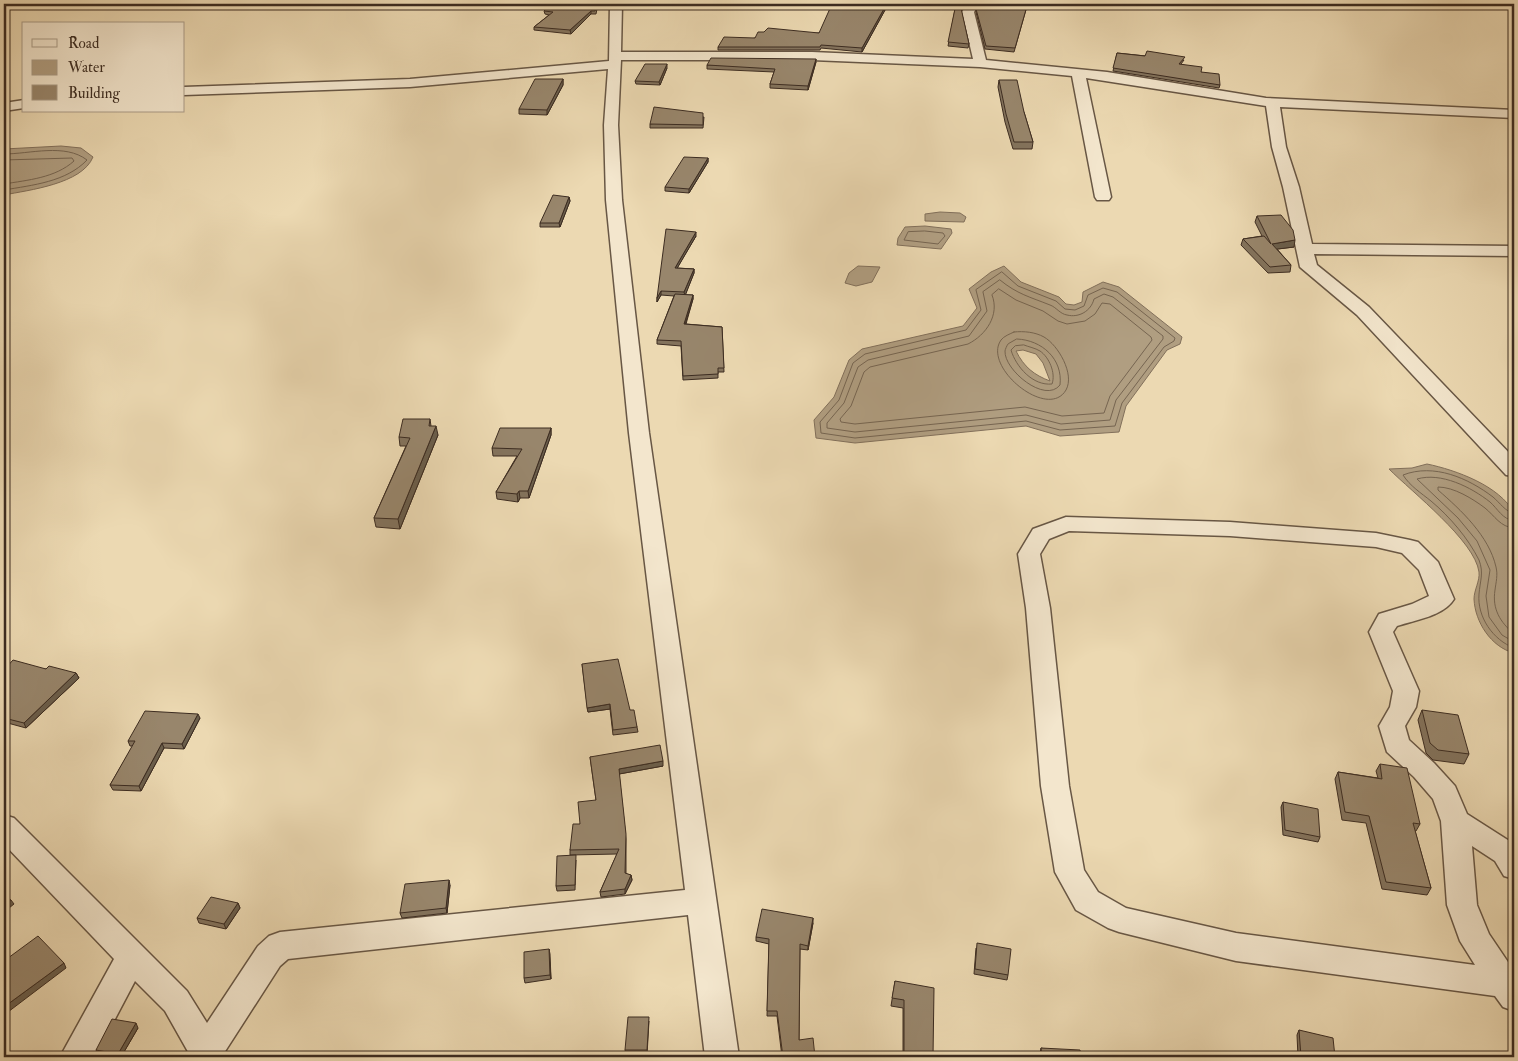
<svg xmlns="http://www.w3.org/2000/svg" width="1518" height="1061" font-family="'IM FELL Double Pica',serif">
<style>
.water{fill:#b09e81;stroke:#82705b;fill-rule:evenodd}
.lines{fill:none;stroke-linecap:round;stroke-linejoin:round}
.shore{stroke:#766551;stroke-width:1}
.minor-casing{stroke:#685745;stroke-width:3}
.minor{fill:#f3e6cd;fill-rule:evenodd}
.wall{fill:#83735d;stroke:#3c2c21}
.shaded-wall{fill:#6a5e4c;stroke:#3c2c21}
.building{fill:#98866c;stroke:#3c2c21}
</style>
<rect width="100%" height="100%" fill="#ecd9b2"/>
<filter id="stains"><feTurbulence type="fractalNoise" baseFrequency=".004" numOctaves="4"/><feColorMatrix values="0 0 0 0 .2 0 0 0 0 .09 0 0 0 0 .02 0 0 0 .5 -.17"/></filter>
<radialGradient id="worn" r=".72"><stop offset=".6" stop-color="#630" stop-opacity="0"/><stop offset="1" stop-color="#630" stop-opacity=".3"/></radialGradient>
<g class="water">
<path d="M 61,146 L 81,148 L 93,157 C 82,184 29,190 4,195 L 4,149 Z"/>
<path d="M 940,212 L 960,213 L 966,217 L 964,222 L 925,221 L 925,214 Z"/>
<path d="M 925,226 L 951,229 L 952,233 L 941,249 L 897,245 L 898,238 L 905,227 Z"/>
<path d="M 858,266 L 880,267 L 872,282 L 856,286 L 845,283 L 849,273 Z"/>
<path d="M 1004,266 L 1021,282 L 1059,297 L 1066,304 L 1074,305 L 1082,302 L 1083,292 L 1103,282 L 1119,287 L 1182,337 L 1180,344 L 1167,350 L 1126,406 L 1119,432 L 1060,436 L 1026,426 L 855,443 L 816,438 L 814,420 L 834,397 L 849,360 L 862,349 L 963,326 L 977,308 L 969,289 L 991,272 ZM 1023,350 L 1036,354 L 1043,363 L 1050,381 C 1034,375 1024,367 1016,351 Z"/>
<path d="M 1427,464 C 1456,470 1500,486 1514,513 L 1514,653 C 1491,647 1475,622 1474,599 C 1474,590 1480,581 1479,572 C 1475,541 1412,492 1389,469 L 1412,468 Z"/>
</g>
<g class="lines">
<g class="shore">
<path d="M 4,154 C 30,154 65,143 87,160 C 66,182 33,185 4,190"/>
<path d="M 4,160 L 72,158 L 74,161 C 55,178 28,180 4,184"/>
<path d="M 925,231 L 943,233 L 945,236 L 938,244 L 904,240 L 908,232 Z"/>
<path d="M 1002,272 L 1018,286 L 1056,301 L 1065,309 L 1075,310 L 1084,306 L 1088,295 L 1103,288 L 1117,292 L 1175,338 L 1174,341 L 1164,347 L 1122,403 L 1115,426 L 1060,430 L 1026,421 L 855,438 L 821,433 L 820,422 L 839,400 L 853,363 L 865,354 L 966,330 L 981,310 L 976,290 Z"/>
<path d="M 1000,280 C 1017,294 1030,297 1050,305 C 1056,307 1060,314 1067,315 C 1079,318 1091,311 1094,299 L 1104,294 L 1113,297 L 1163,336 L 1163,339 L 1116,400 L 1110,420 L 1061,424 L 1026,415 L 855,432 L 827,428 L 827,423 L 844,403 L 858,367 L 868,360 L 969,336 L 987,311 L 983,292 Z"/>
<path d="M 999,289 L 1016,300 L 1043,311 L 1058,321 L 1067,324 L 1085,321 L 1095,314 L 1102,303 L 1110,304 L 1151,337 L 1152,340 L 1110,396 L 1104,413 L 1062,416 L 1025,407 L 855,424 L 841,422 L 840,419 L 851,406 L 864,372 L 870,367 L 968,344 C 986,335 1000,315 992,295 Z"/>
<path d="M 1014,332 C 1024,331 1035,332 1044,337 C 1058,345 1075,374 1066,390 C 1048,421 982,367 1001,340 C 1004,336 1010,334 1014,332 Z"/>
<path d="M 1017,339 C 1042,340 1063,359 1060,385 C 1045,404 1004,370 1005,351 C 1005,350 1007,345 1008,344 Z"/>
<path d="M 1024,345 C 1029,347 1035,348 1040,351 C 1049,357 1056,373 1052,384 C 1033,386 1016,367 1011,350 L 1015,346 Z"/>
<path d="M 1514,514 C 1505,511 1500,503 1493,497 C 1468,478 1434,463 1403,475 C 1410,486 1421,493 1431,501 C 1450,517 1468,538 1479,560 C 1484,573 1480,581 1479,594 C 1477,617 1493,640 1514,648"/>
<path d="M 1514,521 C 1502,519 1498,509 1490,502 C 1471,487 1441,472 1417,479 L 1458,518 L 1477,541 L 1490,570 L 1486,596 L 1489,617 L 1502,635 L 1514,642"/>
<path d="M 1514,528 C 1500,527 1495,516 1485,508 C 1473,499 1454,487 1438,487 L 1438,490 C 1461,510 1489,536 1496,567 C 1498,575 1496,582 1495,590 C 1492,609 1500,622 1514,634"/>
</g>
<g class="minor-casing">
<g id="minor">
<path d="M 610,4 L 622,4 L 621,52 L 812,52 L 973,59 L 962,12 L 967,4 L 979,4 L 974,12 L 986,60 L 1107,72 L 1266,98 L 1514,110 L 1514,118 L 1280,107 L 1286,147 L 1299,187 L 1312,244 L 1514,246 L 1514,256 L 1314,254 L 1317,265 L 1369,307 L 1514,458 L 1514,476 L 1506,475 L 1357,315 L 1300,267 L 1283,187 L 1272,147 L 1266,106 L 1086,78 L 1111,197 L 1109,200 L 1097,200 L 1095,197 L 1072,76 L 980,67 L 812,60 L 621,60 L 618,125 L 622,200 L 649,433 L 739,1057 L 705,1057 L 688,915 L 288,959 L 280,966 L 224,1053 L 226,1057 L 191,1057 L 165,1011 L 135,981 L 95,1057 L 60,1057 L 114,959 L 4,844 L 4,815 L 14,818 L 187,991 L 207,1023 L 258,946 L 269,936 L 280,932 L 685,890 L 629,433 L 606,200 L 604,125 L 608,69 L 410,87 L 184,95 L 184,87 L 410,79 L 609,61 Z"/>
<path d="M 24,100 L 24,108 L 4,111 L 4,103 Z"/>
<path d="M 1066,517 L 1230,522 L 1376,533 L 1410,540 L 1418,542 L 1438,562 L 1454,599 C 1444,616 1415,620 1397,626 L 1393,632 L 1419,691 L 1416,707 L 1405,726 L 1409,740 L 1434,763 L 1455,786 L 1467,814 L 1514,844 L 1514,879 L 1504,876 L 1495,861 L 1472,846 L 1477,905 L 1489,934 L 1514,971 L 1514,1011 L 1503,1007 L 1495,996 L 1236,961 L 1119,932 L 1108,928 L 1076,910 L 1055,872 L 1041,786 L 1026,608 L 1018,554 L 1033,529 ZM 1069,531 L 1230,536 L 1376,547 L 1402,553 L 1419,570 L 1429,596 L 1412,604 L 1379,614 L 1369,632 L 1393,691 L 1390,707 L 1379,726 L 1387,752 L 1414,777 L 1433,799 L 1441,821 L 1447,905 L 1460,941 L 1475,965 L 1236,933 L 1126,908 L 1098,892 L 1084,870 L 1069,786 L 1050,608 L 1040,554 L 1049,539 Z"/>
</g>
</g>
<use href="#minor" class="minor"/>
</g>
<g class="wall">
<path d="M 551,4 L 598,4 L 596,14 L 591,14 L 571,34 L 534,30 L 534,27 L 549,15 L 545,14 L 544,11 Z"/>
<path d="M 956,4 L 966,4 L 961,10 L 969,44 L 968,48 L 948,46 Z"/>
<path d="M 1013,5 L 1027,6 L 1014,52 L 985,49 L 976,12 L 976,9 Z"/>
<path d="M 885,7 L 885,10 L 862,52 L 821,48 L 820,50 L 718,50 L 718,47 L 755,38 L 819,33 Z"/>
<path d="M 1117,53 L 1184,60 L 1181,64 L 1201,72 L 1220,85 L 1219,88 L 1113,71 Z"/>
<path d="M 816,62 L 808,90 L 770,88 L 770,84 L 774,72 L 707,69 L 707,65 Z"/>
<path d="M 667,68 L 660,85 L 636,84 L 635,81 Z"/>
<path d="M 563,79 L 563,85 L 547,115 L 519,114 L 519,109 Z"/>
<path d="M 999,80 L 1024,112 L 1033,142 L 1032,149 L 1013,149 L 1005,122 L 998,87 Z"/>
<path d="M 704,117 L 703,128 L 650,128 L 650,124 Z"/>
<path d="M 708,158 L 708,162 L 689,193 L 665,191 L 665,187 Z"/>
<path d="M 569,197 L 570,201 L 560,227 L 540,227 L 540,223 Z"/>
<path d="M 1257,216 L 1294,247 L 1277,249 L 1291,265 L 1290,272 L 1268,273 L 1241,245 L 1243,239 L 1262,236 L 1255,222 Z"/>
<path d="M 696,236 L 677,268 L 694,269 L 694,273 L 685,295 L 693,295 L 693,299 L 686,324 L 722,327 L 724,372 L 718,372 L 718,378 L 683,380 L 681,346 L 657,344 L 657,340 L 674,296 L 661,295 L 657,302 L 657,298 Z"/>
<path d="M 430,419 L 431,426 L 438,435 L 400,529 L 376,527 L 374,518 L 406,446 L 400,446 L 399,437 Z"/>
<path d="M 551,428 L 551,435 L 529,498 L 520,498 L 518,502 L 497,499 L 496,492 L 517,456 L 493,456 L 492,448 Z"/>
<path d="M 582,664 L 630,710 L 637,727 L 638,732 L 613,735 L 610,709 L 588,712 Z"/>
<path d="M 46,669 L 76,673 L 79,678 L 26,728 L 4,722 L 4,708 L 6,706 L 4,705 L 4,670 Z"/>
<path d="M 1422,710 L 1469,754 L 1464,764 L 1433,760 L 1426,753 L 1418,720 Z"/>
<path d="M 200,718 L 184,749 L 164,748 L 141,791 L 113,790 L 110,785 L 133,746 L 130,746 L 128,741 Z"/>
<path d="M 590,757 L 663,766 L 619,774 L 626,839 L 626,874 L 631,875 L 632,880 L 625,894 L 601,897 L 600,892 L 617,854 L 570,855 L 570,850 L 580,824 L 596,800 Z"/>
<path d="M 1380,764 L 1420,824 L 1416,831 L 1415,831 L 1431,888 L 1427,895 L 1382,889 L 1366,823 L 1342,820 L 1335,779 L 1338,772 L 1378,778 L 1376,771 Z"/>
<path d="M 1283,802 L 1320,837 L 1318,842 L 1283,835 L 1281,807 Z"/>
<path d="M 576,860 L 575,890 L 557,891 L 556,886 Z"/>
<path d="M 450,885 L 447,913 L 402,918 L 400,913 Z"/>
<path d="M 238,903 L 240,908 L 226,929 L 199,923 L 197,918 Z"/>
<path d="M 813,923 L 808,950 L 800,949 L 799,1040 L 815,1057 L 782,1057 L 777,1016 L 767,1016 L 769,944 L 756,941 L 756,937 Z"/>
<path d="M 976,948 L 1008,975 L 1007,980 L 974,974 Z"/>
<path d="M 549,949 L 551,979 L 525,983 L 524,978 Z"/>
<path d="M 895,981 L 933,1057 L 903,1057 L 903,1008 L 891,1006 Z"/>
<path d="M 649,1021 L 647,1055 L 626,1055 L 625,1050 Z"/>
<path d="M 138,1028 L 121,1057 L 114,1057 L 98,1055 L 96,1050 Z"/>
<path d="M 1299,1030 L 1335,1057 L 1298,1057 L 1297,1035 Z"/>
<path d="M 1041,1048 L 1081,1057 L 1040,1057 L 1040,1053 Z"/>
</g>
<g class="shaded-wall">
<path d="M 964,4 L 966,4 L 960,11 L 961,8 Z"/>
<path d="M 885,7 L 885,10 L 862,52 L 862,48 Z"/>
<path d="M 591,11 L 591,14 L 571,34 L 570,30 Z"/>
<path d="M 816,59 L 816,62 L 808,90 L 808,86 Z"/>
<path d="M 667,64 L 667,68 L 660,85 L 659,82 Z"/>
<path d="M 563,79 L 563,85 L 547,115 L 547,110 Z"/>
<path d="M 708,158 L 708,162 L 689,193 L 689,189 Z"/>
<path d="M 569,197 L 570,201 L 560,227 L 559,223 Z"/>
<path d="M 696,232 L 696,236 L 675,272 L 675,268 Z"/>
<path d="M 1295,240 L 1294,247 L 1270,250 L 1272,244 Z"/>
<path d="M 694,269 L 694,273 L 685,296 L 684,292 Z"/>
<path d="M 661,291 L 661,295 L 657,302 L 657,298 Z"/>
<path d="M 693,295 L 693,299 L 684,328 L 684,324 Z"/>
<path d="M 436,426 L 438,435 L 400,529 L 398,519 Z"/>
<path d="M 551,428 L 551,435 L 529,498 L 528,491 Z"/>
<path d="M 519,491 L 520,498 L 518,502 L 517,494 Z"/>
<path d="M 76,673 L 79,678 L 26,728 L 24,723 Z"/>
<path d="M 610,704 L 610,709 L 588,712 L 587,708 Z"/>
<path d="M 198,714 L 200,718 L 184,749 L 182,744 Z"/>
<path d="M 162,743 L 164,748 L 141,791 L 139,786 Z"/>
<path d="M 663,761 L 663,766 L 619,774 L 619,769 Z"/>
<path d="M 631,875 L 632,880 L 625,894 L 625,889 Z"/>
<path d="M 449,880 L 450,885 L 447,913 L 446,908 Z"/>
<path d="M 11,900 L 14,904 L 4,912 L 4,905 Z"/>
<path d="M 238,903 L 240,908 L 226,929 L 224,924 Z"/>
<path d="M 813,918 L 813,923 L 808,950 L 808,946 Z"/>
<path d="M 549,949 L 550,954 L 551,979 L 550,975 Z"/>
<path d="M 64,963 L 66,968 L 4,1015 L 4,1007 Z"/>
<path d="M 136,1023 L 138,1028 L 121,1057 L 120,1057 L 118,1054 Z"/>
</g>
<g class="building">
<path d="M 551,4 L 597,4 L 595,11 L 591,11 L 570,30 L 534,27 L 553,12 L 544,11 Z"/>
<path d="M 832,4 L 855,4 L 885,7 L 862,48 L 821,45 L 820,47 L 718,47 L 724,37 L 755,38 L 758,32 L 764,32 L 768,28 L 819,33 Z"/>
<path d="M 956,4 L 964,4 L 961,8 L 969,44 L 948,42 Z"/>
<path d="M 980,4 L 1012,4 L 1027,6 L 1015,48 L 986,46 L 976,9 Z"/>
<path d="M 1147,51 L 1185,57 L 1179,64 L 1202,67 L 1201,72 L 1219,74 L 1220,85 L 1113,68 L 1117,53 L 1145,56 Z"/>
<path d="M 711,58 L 816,59 L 808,86 L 770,84 L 775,69 L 707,65 Z"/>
<path d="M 645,64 L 667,64 L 659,82 L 635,81 Z"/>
<path d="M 535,79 L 563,79 L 547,110 L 519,109 Z"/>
<path d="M 999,80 L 1017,80 L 1024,112 L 1033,142 L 1014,142 L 1006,114 Z"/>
<path d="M 654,107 L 703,113 L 703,125 L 650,124 Z"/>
<path d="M 684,157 L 708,158 L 689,189 L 665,187 Z"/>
<path d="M 553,195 L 569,197 L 559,223 L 540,223 Z"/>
<path d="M 1281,215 L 1293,230 L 1295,240 L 1272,244 L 1291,265 L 1270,267 L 1243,239 L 1264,236 L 1271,244 L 1257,216 Z"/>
<path d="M 666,229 L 696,232 L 675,268 L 694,269 L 684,292 L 661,291 L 657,298 Z"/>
<path d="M 675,294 L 693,295 L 684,324 L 722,327 L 724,368 L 718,368 L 718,374 L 683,376 L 681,341 L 657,340 Z"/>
<path d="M 403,419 L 430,419 L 429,426 L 436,426 L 398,519 L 374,518 L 410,438 L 399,437 Z"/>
<path d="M 500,428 L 551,428 L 528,491 L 519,491 L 517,494 L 496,492 L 522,449 L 492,448 Z"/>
<path d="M 618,659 L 630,710 L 634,710 L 637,727 L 613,730 L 610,704 L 587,708 L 582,664 Z"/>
<path d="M 13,660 L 46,669 L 49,666 L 76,673 L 24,723 L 4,718 L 4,708 L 10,703 L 4,701 L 4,670 Z"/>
<path d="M 1422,710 L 1458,715 L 1469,754 L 1438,750 L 1430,743 Z"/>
<path d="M 145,711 L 198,714 L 182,744 L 162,743 L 139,786 L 110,785 L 135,741 L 128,741 Z"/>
<path d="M 660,745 L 663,761 L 619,769 L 626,834 L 625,873 L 631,875 L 625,889 L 600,892 L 619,849 L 570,850 L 573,824 L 580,824 L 578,802 L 596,800 L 590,757 Z"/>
<path d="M 1380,764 L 1407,768 L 1420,824 L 1413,823 L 1431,888 L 1386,882 L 1369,816 L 1345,812 L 1338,772 L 1382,779 Z"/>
<path d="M 1283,802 L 1318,809 L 1320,837 L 1285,830 Z"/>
<path d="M 576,855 L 575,885 L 556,886 L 557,856 Z"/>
<path d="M 449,880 L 446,908 L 400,913 L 405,884 Z"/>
<path d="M 4,894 L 11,900 L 4,905 Z"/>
<path d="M 211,897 L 238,903 L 224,924 L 197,918 Z"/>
<path d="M 762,909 L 813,918 L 808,946 L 800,944 L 799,1040 L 813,1038 L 815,1057 L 783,1057 L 777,1011 L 767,1011 L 769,939 L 756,937 Z"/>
<path d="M 38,936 L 64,963 L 4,1007 L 4,961 Z"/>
<path d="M 977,943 L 1011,949 L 1008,975 L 975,969 Z"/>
<path d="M 549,949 L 550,975 L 524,978 L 524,952 Z"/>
<path d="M 895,981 L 934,988 L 933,1057 L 904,1055 L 904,1000 L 892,998 Z"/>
<path d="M 628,1017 L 649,1017 L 647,1050 L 625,1050 Z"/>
<path d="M 112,1019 L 136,1023 L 118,1054 L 96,1050 Z"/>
<path d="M 1299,1030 L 1333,1038 L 1335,1057 L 1301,1057 Z"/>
<path d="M 1041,1048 L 1080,1050 L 1081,1057 L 1042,1057 Z"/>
</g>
<rect width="1518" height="1061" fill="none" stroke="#ecd9b2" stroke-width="20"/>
<rect x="5" y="5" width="1508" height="1051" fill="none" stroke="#3c2c21" stroke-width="2.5"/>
<rect x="10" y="10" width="1498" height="1041" fill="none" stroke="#3c2c21"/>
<rect x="22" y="22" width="162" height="90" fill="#f3e6cd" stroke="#aa9c88"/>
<rect x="32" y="39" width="25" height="8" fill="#f3e6cd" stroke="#aa9c88"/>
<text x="68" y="48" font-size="15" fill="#3c2c21">Road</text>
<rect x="32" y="60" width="25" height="15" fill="#b09e81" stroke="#aa9c88"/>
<text x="68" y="72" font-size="15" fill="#3c2c21">Water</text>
<rect x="32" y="85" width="25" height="15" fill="#98866c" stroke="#aa9c88"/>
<text x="68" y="98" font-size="15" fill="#3c2c21">Building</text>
<rect width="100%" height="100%" filter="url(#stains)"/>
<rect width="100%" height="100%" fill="url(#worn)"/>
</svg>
